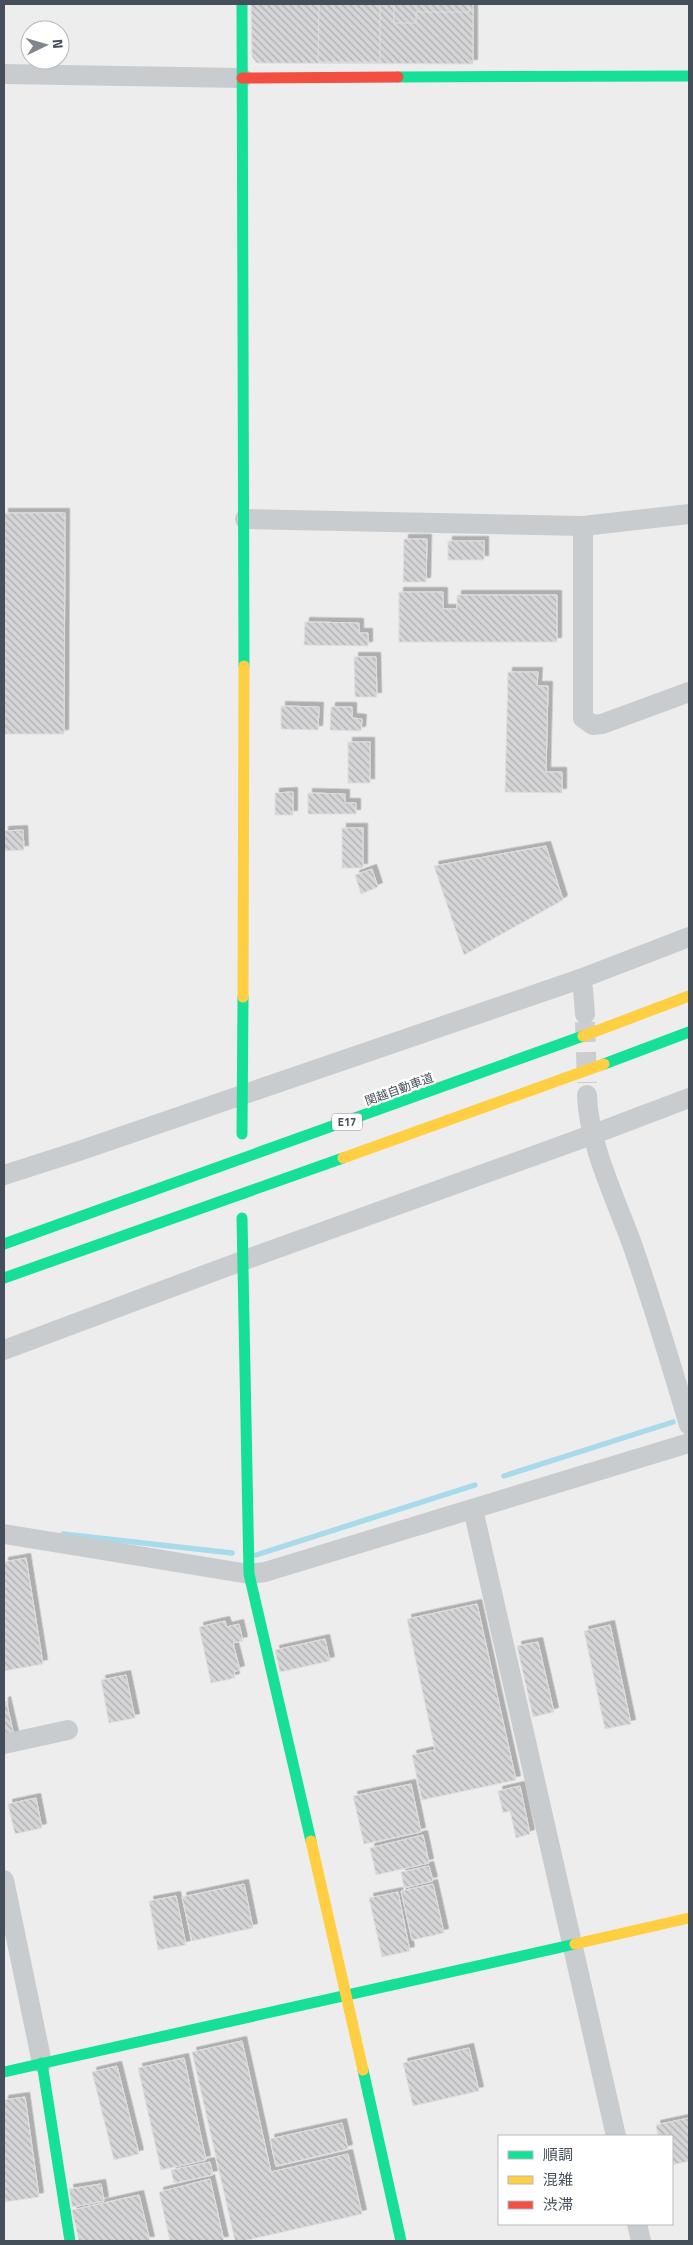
<svg xmlns="http://www.w3.org/2000/svg" width="693" height="2245" font-family="'Titillium Web','Noto Sans JP',sans-serif">
<style>
.lines{fill:none;stroke-linecap:round;stroke-linejoin:round}
.stream{stroke:#a7daea;stroke-width:5.5}
.building{fill:url(#building-back-hatch);stroke:#dfdfe0;filter:url(#shadow)}
.street-tunnel{stroke:#cccdcf;stroke-width:20;stroke-dasharray:20 10;stroke-linecap:butt}
.street{stroke:#c9ccce;stroke-width:20}
.fast{stroke:#16e098;stroke-width:11}
.slow{stroke:#ffcf43;stroke-width:11}
.jam{stroke:#f24e42;stroke-width:11}
.labels{text-anchor:middle;dominant-baseline:central;stroke-width:4.5;stroke-linejoin:round;paint-order:stroke}
.shield{fill:#fff;stroke:#7d848b;stroke-width:1}
.shield-label{font-size:11px;font-weight:bold;fill:#454f59}
.street-label{font-size:12px;fill:#454f59;stroke:#fff}
</style>
<defs>
<pattern id="building-back-hatch" width="6" height="6" patternUnits="userSpaceOnUse" patternTransform="scale(1.25)"><rect width="6" height="6" fill="#d5d5d7"/><path d="M-1 5l2 2M0 0l6 6M5-1l2 2" fill="none" stroke="#afafb1"/></pattern>
<filter id="shadow"><feDropShadow dx="4.5" dy="-4.5" stdDeviation="0" flood-color="#0004"/></filter>
</defs>
<rect width="100%" height="100%" fill="#eeeded"/>
<g class="lines">
<g class="stream">
<path d="M 504,1476 L 673,1422"/>
<path d="M 63,1534 L 232,1553"/>
<path d="M 256,1555 L 475,1485"/>
</g>
</g>
<g class="building">
<path d="M 251,4 L 473,4 L 473,64 L 257,63 L 252,57 Z"/>
<path d="M 319,4 L 380,4 L 380,62 L 318,62 Z"/>
<path d="M 394,4 L 469,4 L 469,12 L 416,12 L 416,23 L 394,23 Z"/>
<path d="M 4,513 L 65,513 L 64,734 L 4,734 Z"/>
<path d="M 404,539 L 427,539 L 426,582 L 403,582 Z"/>
<rect x="448" y="541" width="36" height="19"/>
<path d="M 399,592 L 443,592 L 443,609 L 457,609 L 457,595 L 557,595 L 557,642 L 399,642 Z"/>
<path d="M 305,622 L 359,623 L 359,633 L 368,633 L 368,646 L 304,645 Z"/>
<path d="M 354,657 L 376,657 L 377,697 L 355,697 Z"/>
<path d="M 508,672 L 538,672 L 537,686 L 548,686 L 546,772 L 562,772 L 562,793 L 505,792 Z"/>
<path d="M 281,706 L 319,707 L 318,730 L 281,729 Z"/>
<path d="M 331,707 L 352,707 L 352,718 L 362,719 L 361,731 L 330,730 Z"/>
<rect x="348" y="742" width="22" height="41"/>
<path d="M 293,792 L 293,815 L 275,815 L 275,793 Z"/>
<path d="M 308,793 L 345,794 L 345,803 L 356,803 L 356,814 L 308,814 Z"/>
<rect x="342" y="828" width="21" height="40"/>
<path d="M 23,830 L 24,850 L 4,851 L 4,831 Z"/>
<path d="M 546,846 L 563,900 L 464,955 L 434,866 Z"/>
<path d="M 372,869 L 378,887 L 361,894 L 355,875 Z"/>
<path d="M 26,1558 L 43,1664 L 4,1671 L 4,1562 Z"/>
<path d="M 477,1604 L 516,1780 L 422,1800 L 412,1755 L 435,1750 L 407,1619 Z"/>
<path d="M 225,1621 L 227,1627 L 239,1624 L 243,1641 L 233,1643 L 240,1670 L 234,1672 L 235,1678 L 211,1683 L 199,1627 Z"/>
<path d="M 610,1625 L 631,1724 L 605,1729 L 584,1631 Z"/>
<path d="M 325,1639 L 330,1661 L 280,1672 L 275,1650 Z"/>
<path d="M 538,1642 L 554,1712 L 533,1717 L 517,1646 Z"/>
<path d="M 126,1675 L 135,1718 L 109,1723 L 101,1680 Z"/>
<path d="M 6,1701 L 17,1748 L 4,1751 L 4,1702 Z"/>
<path d="M 411,1784 L 421,1832 L 364,1844 L 353,1796 Z"/>
<path d="M 520,1786 L 530,1834 L 516,1838 L 510,1811 L 503,1813 L 498,1791 Z"/>
<path d="M 36,1798 L 42,1828 L 15,1834 L 8,1804 Z"/>
<path d="M 423,1835 L 429,1863 L 376,1875 L 370,1848 Z"/>
<path d="M 429,1866 L 433,1881 L 404,1888 L 401,1872 Z"/>
<path d="M 244,1884 L 253,1928 L 192,1941 L 182,1897 Z"/>
<path d="M 433,1884 L 444,1933 L 412,1940 L 401,1891 Z"/>
<path d="M 398,1892 L 410,1951 L 382,1957 L 369,1898 Z"/>
<path d="M 176,1896 L 186,1945 L 158,1950 L 149,1901 Z"/>
<path d="M 242,2041 L 271,2172 L 348,2154 L 362,2214 L 243,2241 L 235,2241 L 192,2052 Z"/>
<path d="M 469,2048 L 479,2091 L 413,2106 L 403,2063 Z"/>
<path d="M 184,2058 L 206,2160 L 161,2170 L 138,2068 Z"/>
<path d="M 117,2066 L 139,2154 L 114,2160 L 92,2072 Z"/>
<path d="M 25,2097 L 39,2197 L 4,2202 L 4,2100 Z"/>
<path d="M 689,2118 L 689,2161 L 672,2165 L 672,2136 L 658,2136 L 656,2125 Z"/>
<path d="M 342,2123 L 348,2149 L 276,2166 L 270,2139 Z"/>
<path d="M 210,2162 L 213,2175 L 174,2183 L 171,2170 Z"/>
<path d="M 210,2179 L 224,2241 L 170,2241 L 159,2192 Z"/>
<path d="M 101,2184 L 104,2201 L 72,2207 L 69,2189 Z"/>
<path d="M 139,2195 L 150,2241 L 79,2241 L 72,2210 Z"/>
</g>
<g class="lines">
<path class="street-tunnel" d="M 585,1022 L 587,1083"/>
<g class="street">
<path d="M 4,74 L 242,78"/>
<path d="M 245,519 L 583,526 L 689,514"/>
<path d="M 583,526 L 583,718 L 593,725 L 602,724 L 689,692"/>
<path d="M 580,979 L 583,989 L 585,1014"/>
<path d="M 587,1095 C 588,1142 616,1200 632,1244 C 653,1304 671,1364 689,1425"/>
<path d="M 4,1175 L 79,1151 L 580,979 L 689,937"/>
<path d="M 4,1350 L 242,1261 L 594,1134 L 689,1098"/>
<path d="M 473,1509 L 616,2136"/>
<path d="M 4,1534 L 249,1574 L 265,1572 L 689,1443"/>
<path d="M 4,1744 L 68,1730"/>
<path d="M 4,1880 L 42,2063"/>
<path d="M 637,2224 L 641,2241"/>
</g>
<g class="fast">
<path d="M 242,4 L 244,666"/>
<path d="M 398,77 L 689,76"/>
<path d="M 604,1064 L 689,1032"/>
<path d="M 242,1134 L 243,997"/>
<path d="M 242,1218 L 249,1574 L 311,1841"/>
<path d="M 4,1244 L 583,1036"/>
<path d="M 4,1278 L 343,1158"/>
<path d="M 42,2063 L 70,2241"/>
<path d="M 363,2070 L 401,2241"/>
<path d="M 4,2072 L 575,1944"/>
</g>
<g class="slow">
<path d="M 243,997 L 244,666"/>
<path d="M 583,1036 L 689,996"/>
<path d="M 343,1158 L 604,1064"/>
<path d="M 311,1841 L 363,2070"/>
<path d="M 575,1944 L 689,1918"/>
</g>
<path class="jam" d="M 242,78 L 398,77"/>
</g>
<g class="labels">
<rect class="shield" x="332" y="1113.5" width="30" height="17" rx="4"/>
<g class="shield-label">
<text x="347" y="1122">E17</text>
</g>
<g class="street-label">
<text transform="translate(399 1089) rotate(-20)">関越自動車道</text>
</g>
</g>
<rect width="693" height="2245" fill="none" stroke="#454f59" stroke-width="10"/>
<rect x="498" y="2135" width="175" height="90" fill="#ffffff" stroke="#b5b9bd"/>
<rect x="508" y="2151" width="25" height="8" fill="#16e098" stroke="#b5b9bd"/>
<text x="543" y="2160" font-size="15" fill="#454f59">順調</text>
<rect x="508" y="2176" width="25" height="8" fill="#ffcf43" stroke="#b5b9bd"/>
<text x="543" y="2185" font-size="15" fill="#454f59">混雑</text>
<rect x="508" y="2201" width="25" height="8" fill="#f24e42" stroke="#b5b9bd"/>
<text x="543" y="2210" font-size="15" fill="#454f59">渋滞</text>
<g transform="translate(45 45) rotate(85)"><circle r="24" fill="#ffffff" stroke="#b5b9bd"/>
<path d="M0-4L9 19L0 12L-9 19Z" fill="#80868d"/>
<text y="-8" font-size="14" font-weight="bold" text-anchor="middle" fill="#454f59">N</text>
</g>
</svg>
